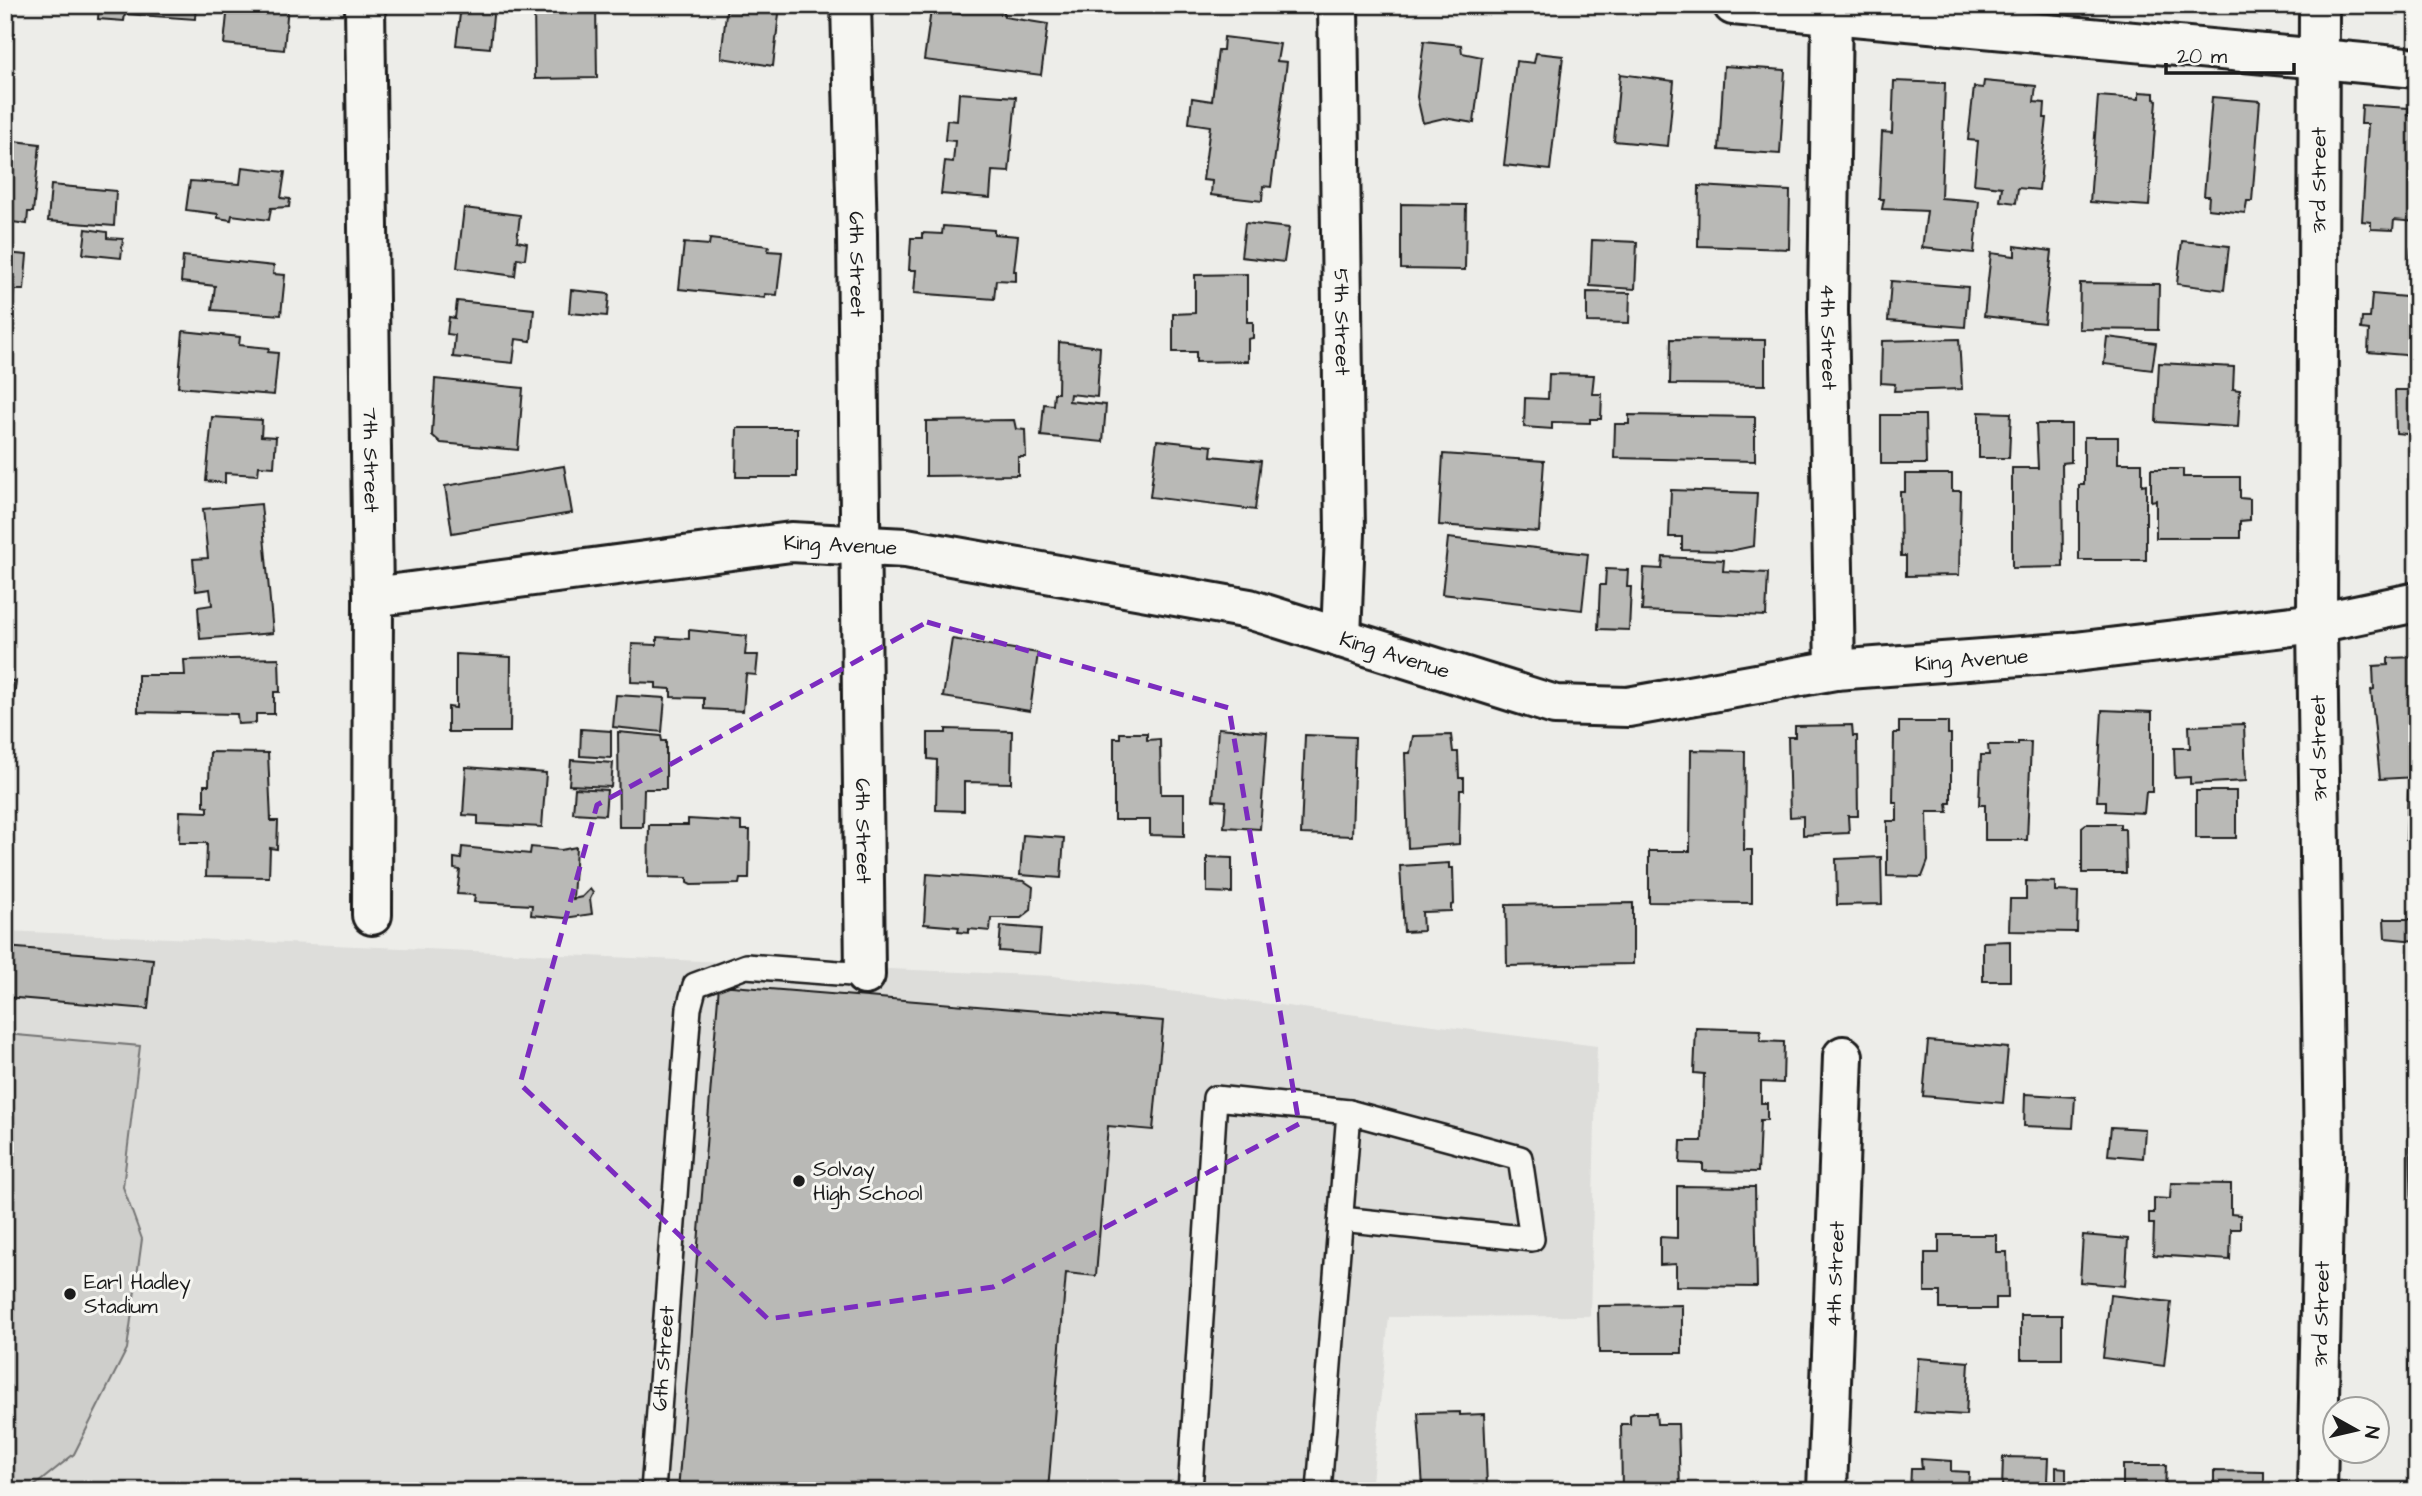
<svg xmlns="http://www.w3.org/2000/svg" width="2422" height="1496" font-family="'Architects Daughter',sans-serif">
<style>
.built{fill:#ddddda}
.pitch{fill:#cececb;stroke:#757574;stroke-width:2}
.building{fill:#b9b9b6;stroke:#1c1c1c;stroke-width:2}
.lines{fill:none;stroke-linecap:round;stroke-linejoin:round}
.service-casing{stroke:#1c1c1c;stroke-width:28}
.minor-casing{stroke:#1c1c1c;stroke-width:44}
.tertiary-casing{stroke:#1c1c1c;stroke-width:44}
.service{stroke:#f6f6f2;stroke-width:23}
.minor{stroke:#f6f6f2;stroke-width:38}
.tertiary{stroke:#f6f6f2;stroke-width:38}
.marked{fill:none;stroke:#7b2cbf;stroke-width:5;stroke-dasharray:14 9;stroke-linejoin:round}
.poi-dot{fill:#1c1c1c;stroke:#f6f6f2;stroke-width:2.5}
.labels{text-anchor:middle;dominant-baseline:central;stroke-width:6;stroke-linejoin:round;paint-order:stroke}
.street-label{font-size:21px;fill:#1c1c1c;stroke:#f6f6f2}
.poi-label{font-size:21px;fill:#1c1c1c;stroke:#f6f6f2;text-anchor:start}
</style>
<rect width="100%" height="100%" fill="#edede9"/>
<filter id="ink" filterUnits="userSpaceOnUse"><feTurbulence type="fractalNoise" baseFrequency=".0143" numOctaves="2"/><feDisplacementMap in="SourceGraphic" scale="14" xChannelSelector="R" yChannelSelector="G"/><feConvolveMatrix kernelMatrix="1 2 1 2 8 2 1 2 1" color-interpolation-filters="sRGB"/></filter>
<g filter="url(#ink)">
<path class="built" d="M 5,931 L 1054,976 L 1597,1046 L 1590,1316 L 1389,1317 L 1371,1491 L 5,1491 Z"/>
<path class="pitch" d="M 5,1034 L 140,1046 L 123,1187 L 142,1239 L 127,1349 L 74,1454 L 28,1491 L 5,1491 Z"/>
<g class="building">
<path d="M 99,5 L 196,5 L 195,19 L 125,14 L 124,21 L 98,19 Z"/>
<path d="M 228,5 L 288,5 L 284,50 L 224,44 Z"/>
<path d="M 413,5 L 494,5 L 490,48 L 456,45 L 460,14 Z"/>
<path d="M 534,5 L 596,5 L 597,78 L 535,79 Z"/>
<path d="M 727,5 L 780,5 L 773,66 L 721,58 Z"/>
<path d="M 961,6 L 1004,12 L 1004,17 L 1048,24 L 1041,75 L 924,60 L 931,10 L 960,14 Z"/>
<path d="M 1224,37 L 1280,44 L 1277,61 L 1287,62 L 1271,187 L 1263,186 L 1262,201 L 1211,195 L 1212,181 L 1203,180 L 1210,126 L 1189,123 L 1192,98 L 1212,101 L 1218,50 L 1223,50 Z"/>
<path d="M 1424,41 L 1461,45 L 1462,53 L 1482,57 L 1474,123 L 1444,118 L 1423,123 L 1417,97 Z"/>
<path d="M 1536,53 L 1563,56 L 1550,170 L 1504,165 L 1516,61 L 1534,63 Z"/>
<path d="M 1724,66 L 1785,70 L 1780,154 L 1719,150 Z"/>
<path d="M 1620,74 L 1674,81 L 1668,146 L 1614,141 Z"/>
<path d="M 1894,81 L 1945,83 L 1941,198 L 1979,201 L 1974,253 L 1922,248 L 1927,211 L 1882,209 L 1884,199 L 1879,199 L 1882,132 L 1892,133 Z"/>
<path d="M 1984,81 L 2036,86 L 2034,102 L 2045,103 L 2044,118 L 2047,118 L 2039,190 L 2018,188 L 2016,203 L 2000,201 L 2002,187 L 1974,184 L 1978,141 L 1968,140 L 1974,87 L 1983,88 Z"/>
<path d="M 2139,92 L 2154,93 L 2154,99 L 2157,100 L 2149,206 L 2090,202 L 2098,96 L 2139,99 Z"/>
<path d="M 959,93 L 1016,97 L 1009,172 L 992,171 L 990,198 L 941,194 L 945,161 L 953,162 L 955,141 L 945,140 L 947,120 L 957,121 Z"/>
<path d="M 2212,97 L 2260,101 L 2252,201 L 2247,201 L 2245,213 L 2208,209 L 2209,196 L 2204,196 Z"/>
<path d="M 2362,105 L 2409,108 L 2408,115 L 2417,116 L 2417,222 L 2394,220 L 2393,230 L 2371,229 L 2371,222 L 2362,221 L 2368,124 L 2361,124 Z"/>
<path d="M 5,140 L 40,144 L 33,212 L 28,212 L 27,224 L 5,221 Z"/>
<path d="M 242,167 L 285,172 L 281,198 L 290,199 L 289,207 L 271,208 L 269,220 L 232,215 L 231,220 L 218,218 L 218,214 L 186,210 L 190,181 L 240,184 Z"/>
<path d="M 51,185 L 116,191 L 114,226 L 48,221 Z"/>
<path d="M 1699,186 L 1790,191 L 1789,249 L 1698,246 Z"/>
<path d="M 1401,204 L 1466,205 L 1465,270 L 1401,269 Z"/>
<path d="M 464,208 L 520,215 L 517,241 L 527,243 L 525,259 L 517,258 L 515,276 L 457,268 Z"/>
<path d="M 1245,223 L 1289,228 L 1284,262 L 1241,257 Z"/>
<path d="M 943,226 L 994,230 L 994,234 L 1018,236 L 1014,271 L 1016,271 L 1016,281 L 996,280 L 994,299 L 914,293 L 916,270 L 909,270 L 911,238 L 922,238 L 922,233 L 942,234 Z"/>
<path d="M 86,229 L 107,232 L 107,238 L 123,239 L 121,258 L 83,254 Z"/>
<path d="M 710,239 L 769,246 L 768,251 L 782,252 L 777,295 L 765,294 L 765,298 L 679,289 L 684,243 L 709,245 Z"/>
<path d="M 1592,240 L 1637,242 L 1635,289 L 1590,286 Z"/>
<path d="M 2182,241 L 2229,246 L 2224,290 L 2177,284 Z"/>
<path d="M 2015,246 L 2052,251 L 2044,323 L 1984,316 L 1991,253 L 2015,256 Z"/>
<path d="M 2411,248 L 2417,249 L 2417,293 L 2408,293 Z"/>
<path d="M 5,253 L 27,255 L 24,290 L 14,290 L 9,331 L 5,330 Z"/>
<path d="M 183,256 L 274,266 L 273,274 L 285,275 L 281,315 L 212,310 L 215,286 L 181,282 Z"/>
<path d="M 1247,274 L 1247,322 L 1253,322 L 1253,338 L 1248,339 L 1248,361 L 1196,362 L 1196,352 L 1173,352 L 1173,314 L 1195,313 L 1195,275 Z"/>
<path d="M 1891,281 L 1968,287 L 1965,327 L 1888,321 Z"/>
<path d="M 2080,283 L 2159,284 L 2158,330 L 2079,329 Z"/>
<path d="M 571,290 L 609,294 L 607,316 L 569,313 Z"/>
<path d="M 1587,292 L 1630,293 L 1629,323 L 1587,322 Z"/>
<path d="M 2372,294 L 2417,298 L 2417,356 L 2368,352 L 2369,330 L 2361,329 L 2362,318 L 2370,318 Z"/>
<path d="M 457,301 L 534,309 L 531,341 L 516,339 L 513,363 L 453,357 L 455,335 L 447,334 L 449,317 L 455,318 Z"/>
<path d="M 183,331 L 240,337 L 239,345 L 269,348 L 268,352 L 278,353 L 274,395 L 178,387 Z"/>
<path d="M 2107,337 L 2156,343 L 2152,370 L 2104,364 Z"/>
<path d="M 1671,339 L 1765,340 L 1765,385 L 1670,384 Z"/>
<path d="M 1959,339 L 1962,389 L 1894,391 L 1895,384 L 1881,383 L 1882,341 Z"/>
<path d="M 1059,342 L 1100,347 L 1097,397 L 1070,394 L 1069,401 L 1106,405 L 1103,442 L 1041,436 L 1044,404 L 1053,405 L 1054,393 L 1058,393 Z"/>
<path d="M 2159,363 L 2234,367 L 2233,389 L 2240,390 L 2238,427 L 2156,422 Z"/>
<path d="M 1549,374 L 1594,375 L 1592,394 L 1602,394 L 1601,419 L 1590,419 L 1590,423 L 1552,422 L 1552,429 L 1524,427 L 1525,398 L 1548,399 Z"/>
<path d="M 435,379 L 523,388 L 518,450 L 441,443 L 432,435 Z"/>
<path d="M 2395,390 L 2417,390 L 2417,435 L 2396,433 Z"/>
<path d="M 1979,412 L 2011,413 L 2009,458 L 1979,458 Z"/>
<path d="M 1629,415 L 1755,417 L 1755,461 L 1614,458 L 1615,424 L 1629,424 Z"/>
<path d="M 1881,415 L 1925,415 L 1926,464 L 1881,464 Z"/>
<path d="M 212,417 L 262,420 L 261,436 L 276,437 L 274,467 L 259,466 L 258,475 L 225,473 L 225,483 L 206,481 Z"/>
<path d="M 1014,420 L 1016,429 L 1025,430 L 1026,457 L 1018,457 L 1018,475 L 926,476 L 926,421 Z"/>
<path d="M 2036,424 L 2071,424 L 2071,462 L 2062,463 L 2063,567 L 2012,568 L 2012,468 L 2038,468 Z"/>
<path d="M 737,428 L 797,428 L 797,477 L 736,477 Z"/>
<path d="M 2084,437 L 2118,437 L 2118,463 L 2142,463 L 2142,485 L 2146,484 L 2146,560 L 2079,560 L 2079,485 L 2084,485 Z"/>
<path d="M 1157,440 L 1212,446 L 1211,456 L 1261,461 L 1255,510 L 1150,497 Z"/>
<path d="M 1443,454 L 1544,461 L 1539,532 L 1439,525 Z"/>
<path d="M 564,466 L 572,513 L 452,533 L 445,486 Z"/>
<path d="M 2151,469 L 2183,469 L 2183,477 L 2240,477 L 2240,498 L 2250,499 L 2250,520 L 2240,521 L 2240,538 L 2156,538 L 2156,500 L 2151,501 Z"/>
<path d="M 1905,474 L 1952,474 L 1952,491 L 1961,491 L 1959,575 L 1906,576 L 1906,556 L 1901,556 L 1900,492 L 1905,492 Z"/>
<path d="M 1671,490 L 1757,493 L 1754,546 L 1730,551 L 1682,550 L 1682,537 L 1669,537 Z"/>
<path d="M 261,504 L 273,633 L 200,639 L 198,607 L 212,605 L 210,589 L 196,591 L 193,559 L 208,558 L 203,509 Z"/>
<path d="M 1448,538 L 1588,554 L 1582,610 L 1442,594 Z"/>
<path d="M 1663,557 L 1724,560 L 1723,571 L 1768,573 L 1766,616 L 1642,611 L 1644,568 L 1662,569 Z"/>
<path d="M 1606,569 L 1628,570 L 1627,587 L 1631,587 L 1629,630 L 1598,629 L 1600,585 L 1605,585 Z"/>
<path d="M 689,630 L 747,636 L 745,655 L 758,655 L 756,675 L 746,674 L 743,711 L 704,709 L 704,698 L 671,697 L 671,689 L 656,688 L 656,683 L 631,682 L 632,644 L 657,645 L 657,637 L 689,639 Z"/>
<path d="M 952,639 L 1038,653 L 1030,711 L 943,697 Z"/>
<path d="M 456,654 L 511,657 L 510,732 L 448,732 L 448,707 L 456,708 Z"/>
<path d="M 2417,657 L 2417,777 L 2380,779 L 2371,690 L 2374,689 L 2373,666 L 2388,665 L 2388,658 Z"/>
<path d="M 279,658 L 280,692 L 274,692 L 274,714 L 256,714 L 256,723 L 238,724 L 237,714 L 138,712 L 138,675 L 185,675 L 184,660 Z"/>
<path d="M 5,680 L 16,681 L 13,708 L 5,707 Z"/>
<path d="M 616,695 L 665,698 L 662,732 L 613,727 Z"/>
<path d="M 2102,710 L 2152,712 L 2152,792 L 2146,792 L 2144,813 L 2106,811 L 2106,801 L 2097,801 Z"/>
<path d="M 1899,722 L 1948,722 L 1948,734 L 1951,734 L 1951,803 L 1947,803 L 1948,812 L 1927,812 L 1928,861 L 1922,877 L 1887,876 L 1887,821 L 1897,821 L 1897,802 L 1893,802 L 1894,733 L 1899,733 Z"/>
<path d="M 2244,724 L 2246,781 L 2190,784 L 2190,777 L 2175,778 L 2174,748 L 2190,748 L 2189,726 Z"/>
<path d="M 1852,725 L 1853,736 L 1857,736 L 1858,816 L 1848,816 L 1849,833 L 1803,835 L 1803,816 L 1790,817 L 1788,737 L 1795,737 L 1795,726 Z"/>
<path d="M 1218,728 L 1267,732 L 1260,829 L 1224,827 L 1226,801 L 1213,800 Z"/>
<path d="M 581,729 L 611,731 L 611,758 L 580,756 Z"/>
<path d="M 946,729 L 1012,731 L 1011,783 L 964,782 L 964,811 L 936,810 L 937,760 L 928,759 L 928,733 L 946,733 Z"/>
<path d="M 618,732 L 661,736 L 662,741 L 666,741 L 666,789 L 644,789 L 643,827 L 619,827 Z"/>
<path d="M 1120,733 L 1147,733 L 1147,740 L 1160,739 L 1161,794 L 1184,794 L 1184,836 L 1150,835 L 1150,820 L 1114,820 L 1114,738 L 1120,738 Z"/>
<path d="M 1305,735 L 1355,737 L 1352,836 L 1301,834 Z"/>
<path d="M 1451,735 L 1453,752 L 1458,752 L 1459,778 L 1464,778 L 1464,790 L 1460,790 L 1459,844 L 1408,848 L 1405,753 L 1410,753 L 1413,736 Z"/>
<path d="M 2018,742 L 2031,742 L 2027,840 L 1985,840 L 1985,805 L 1979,805 L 1981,755 L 1989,755 L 1988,745 L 2018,745 Z"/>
<path d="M 1691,750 L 1745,751 L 1744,850 L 1752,850 L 1752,903 L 1649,902 L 1649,851 L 1690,851 Z"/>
<path d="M 210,752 L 268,753 L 271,821 L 278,821 L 277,849 L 270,848 L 269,877 L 206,876 L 207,843 L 179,843 L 180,811 L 208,812 L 208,807 L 204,806 L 204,785 L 209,785 Z"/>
<path d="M 571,760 L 613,763 L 611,787 L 569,785 Z"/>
<path d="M 466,767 L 546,773 L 542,827 L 478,824 L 478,816 L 463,815 Z"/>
<path d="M 575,788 L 607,790 L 605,815 L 573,813 Z"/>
<rect x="2196" y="791" width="40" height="47"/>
<path d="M 2408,791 L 2417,791 L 2417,840 L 2406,840 Z"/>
<path d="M 688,819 L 741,822 L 741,830 L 750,830 L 749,879 L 740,879 L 739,884 L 691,885 L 687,883 L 687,878 L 648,877 L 649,825 L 688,825 Z"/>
<path d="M 2086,824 L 2120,824 L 2120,829 L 2125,829 L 2126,873 L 2082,873 L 2082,827 Z"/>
<path d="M 1023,835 L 1064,838 L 1061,878 L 1020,875 Z"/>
<path d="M 462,847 L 530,854 L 531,847 L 561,850 L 576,847 L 573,899 L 582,897 L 590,889 L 593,893 L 590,899 L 592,914 L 565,918 L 531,915 L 532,905 L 474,902 L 475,895 L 457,894 L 460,870 L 454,869 L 454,858 L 461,859 Z"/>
<path d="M 1207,857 L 1232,858 L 1232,893 L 1207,892 Z"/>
<path d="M 1881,857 L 1882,904 L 1837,905 L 1836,859 Z"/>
<path d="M 1449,863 L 1449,868 L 1453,868 L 1454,904 L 1451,905 L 1451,911 L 1422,912 L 1423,931 L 1404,932 L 1400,866 Z"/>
<path d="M 927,874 L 1024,881 L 1033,887 L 1031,910 L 1021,918 L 991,918 L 990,931 L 969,929 L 969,933 L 958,932 L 959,927 L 924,924 Z"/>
<path d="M 2413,878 L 2417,878 L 2417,941 L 2385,938 L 2384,919 L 2413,919 Z"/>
<path d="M 2026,881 L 2055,882 L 2055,891 L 2078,892 L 2077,932 L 2009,931 L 2010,899 L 2026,899 Z"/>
<path d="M 1633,903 L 1633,964 L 1507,966 L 1506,905 Z"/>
<path d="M 1001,926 L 1041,929 L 1039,954 L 999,951 Z"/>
<path d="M 2010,941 L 2010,981 L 1983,981 L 1983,942 Z"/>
<path d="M 5,947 L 153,959 L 148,1009 L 5,997 Z"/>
<path d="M 719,985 L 1163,1021 L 1153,1130 L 1108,1126 L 1096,1276 L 1066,1273 L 1048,1491 L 678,1491 Z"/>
<path d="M 2414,1009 L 2417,1009 L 2417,1074 L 2410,1073 Z"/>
<path d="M 1696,1028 L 1761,1030 L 1760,1041 L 1784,1042 L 1783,1083 L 1761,1082 L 1761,1103 L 1767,1103 L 1767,1120 L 1760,1120 L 1758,1172 L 1703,1171 L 1703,1164 L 1680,1163 L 1681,1141 L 1702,1141 L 1704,1074 L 1694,1073 Z"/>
<path d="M 1928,1041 L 2008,1048 L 2003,1103 L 1923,1096 Z"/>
<path d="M 2025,1094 L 2075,1097 L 2073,1128 L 2024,1126 Z"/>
<path d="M 2409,1112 L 2417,1112 L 2417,1211 L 2412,1211 Z"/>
<path d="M 2111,1127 L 2145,1129 L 2143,1158 L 2108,1155 Z"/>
<path d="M 2171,1183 L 2231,1184 L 2231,1214 L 2240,1215 L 2240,1229 L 2231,1229 L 2230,1260 L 2153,1255 L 2154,1224 L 2149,1224 L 2149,1213 L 2154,1213 L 2154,1198 L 2170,1199 Z"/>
<path d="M 1677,1186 L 1755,1187 L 1757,1287 L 1676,1286 L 1676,1264 L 1660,1265 L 1660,1237 L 1677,1238 Z"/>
<path d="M 1939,1235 L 1996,1235 L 1996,1252 L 2007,1252 L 2008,1298 L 1996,1298 L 1996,1309 L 1940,1309 L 1940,1292 L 1925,1292 L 1925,1253 L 1939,1253 Z"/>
<path d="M 2083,1235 L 2128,1239 L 2125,1286 L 2080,1282 Z"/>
<path d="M 2110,1295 L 2171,1302 L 2164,1366 L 2103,1358 Z"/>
<path d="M 1682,1305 L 1682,1353 L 1599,1353 L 1598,1306 Z"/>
<path d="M 2410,1311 L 2417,1311 L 2417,1373 L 2409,1373 Z"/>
<rect x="2021" y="1315" width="41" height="44"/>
<path d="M 1918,1358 L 1969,1362 L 1966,1415 L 1915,1412 Z"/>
<path d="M 2412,1404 L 2417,1405 L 2417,1455 L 2409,1455 Z"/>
<path d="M 1460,1412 L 1460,1415 L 1484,1414 L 1487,1486 L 1461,1487 L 1461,1491 L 1449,1491 L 1449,1487 L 1423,1488 L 1418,1413 Z"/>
<path d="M 1634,1413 L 1656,1413 L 1657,1424 L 1678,1424 L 1680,1491 L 1622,1491 L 1621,1424 L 1630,1424 L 1630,1415 Z"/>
<path d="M 2003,1457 L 2048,1458 L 2047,1481 L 2056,1482 L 2056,1467 L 2066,1468 L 2066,1481 L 2087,1484 L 2087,1488 L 2094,1488 L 2094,1491 L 2002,1491 Z"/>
<path d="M 1921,1459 L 1951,1461 L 1951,1471 L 1969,1472 L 1968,1491 L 1910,1491 L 1911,1469 L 1922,1469 Z"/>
<path d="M 2123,1465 L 2166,1465 L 2165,1491 L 2123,1491 Z"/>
<path d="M 2214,1471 L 2264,1472 L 2264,1491 L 2214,1491 Z"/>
</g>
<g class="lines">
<g class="service-casing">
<g id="service">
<path d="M 1341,1219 L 1532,1239 L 1520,1158 L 1349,1112"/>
<path id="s1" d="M 653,1491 L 689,1008 L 695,985 L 746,966 L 865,975"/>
<path d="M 1190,1491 L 1215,1098 L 1349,1112 L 1319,1491"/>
</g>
</g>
<g class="minor-casing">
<g id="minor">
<path id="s2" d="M 365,5 L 373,597 L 372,915"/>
<path id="s3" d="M 851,5 L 857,234 L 865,975"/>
<path id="s4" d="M 1338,5 L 1345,533 L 1341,638"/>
<path id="s5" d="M 1832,5 L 1828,311 L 1835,670"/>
<path id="s6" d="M 373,597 L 791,542 L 906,548 L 1249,609 L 1555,705 L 1628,707 L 1835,670 L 2075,652 L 2317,623 L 2417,602"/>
<path id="s7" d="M 1827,1491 L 1843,1056"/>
<path id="s8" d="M 2317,1491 L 2324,1163 L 2317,623 L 2319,5"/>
</g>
</g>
<g class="tertiary-casing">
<path id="tertiary" d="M 1733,5 L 2417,68"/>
</g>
<use href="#service" class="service"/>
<use href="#minor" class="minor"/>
<use href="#tertiary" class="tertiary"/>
</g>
</g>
<path class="marked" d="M 927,622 L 1229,708 L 1299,1124 L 993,1287 L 768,1319 L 520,1084 L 597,805 Z"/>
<g class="poi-dot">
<circle cx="799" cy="1181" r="7"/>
<circle cx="70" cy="1294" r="7"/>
</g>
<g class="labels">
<g class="street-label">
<text stroke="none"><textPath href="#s8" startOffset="1311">3rd Street</textPath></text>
<text stroke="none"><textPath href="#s3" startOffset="259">6th Street</textPath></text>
<text stroke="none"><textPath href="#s4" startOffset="317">5th Street</textPath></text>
<text stroke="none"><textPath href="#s5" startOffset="332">4th Street</textPath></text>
<text stroke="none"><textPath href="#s2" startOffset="455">7th Street</textPath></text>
<text stroke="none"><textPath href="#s6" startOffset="471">King Avenue</textPath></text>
<text stroke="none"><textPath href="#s6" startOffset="1038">King Avenue</textPath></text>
<text stroke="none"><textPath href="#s6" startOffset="1626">King Avenue</textPath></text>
<text transform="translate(2319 748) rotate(-91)">3rd Street</text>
<text stroke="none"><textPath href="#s3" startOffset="826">6th Street</textPath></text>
<text stroke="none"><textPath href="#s7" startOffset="217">4th Street</textPath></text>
<text stroke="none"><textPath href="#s8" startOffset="177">3rd Street</textPath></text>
<text stroke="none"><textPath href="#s1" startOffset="133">6th Street</textPath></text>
</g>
<g class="poi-label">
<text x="813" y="1169">Solvay<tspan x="813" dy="24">High School</tspan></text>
<text x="84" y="1282">Earl Hadley<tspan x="84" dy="24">Stadium</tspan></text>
</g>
</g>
<rect width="2422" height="1496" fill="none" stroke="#f6f6f2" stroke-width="28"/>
<rect x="14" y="14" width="2394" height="1468" fill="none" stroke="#1c1c1c" stroke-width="2.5" filter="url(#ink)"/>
<g transform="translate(2356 1430) rotate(98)"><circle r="33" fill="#f6f6f2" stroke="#9f9f9c" stroke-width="2"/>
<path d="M0-5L12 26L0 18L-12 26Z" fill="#1c1c1c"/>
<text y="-10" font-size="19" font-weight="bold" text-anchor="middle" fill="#1c1c1c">N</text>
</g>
<path d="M2166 63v10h128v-10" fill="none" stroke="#1c1c1c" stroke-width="3.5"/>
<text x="2177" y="63" font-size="21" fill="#1c1c1c" stroke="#f6f6f2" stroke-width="5" paint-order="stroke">20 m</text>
</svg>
